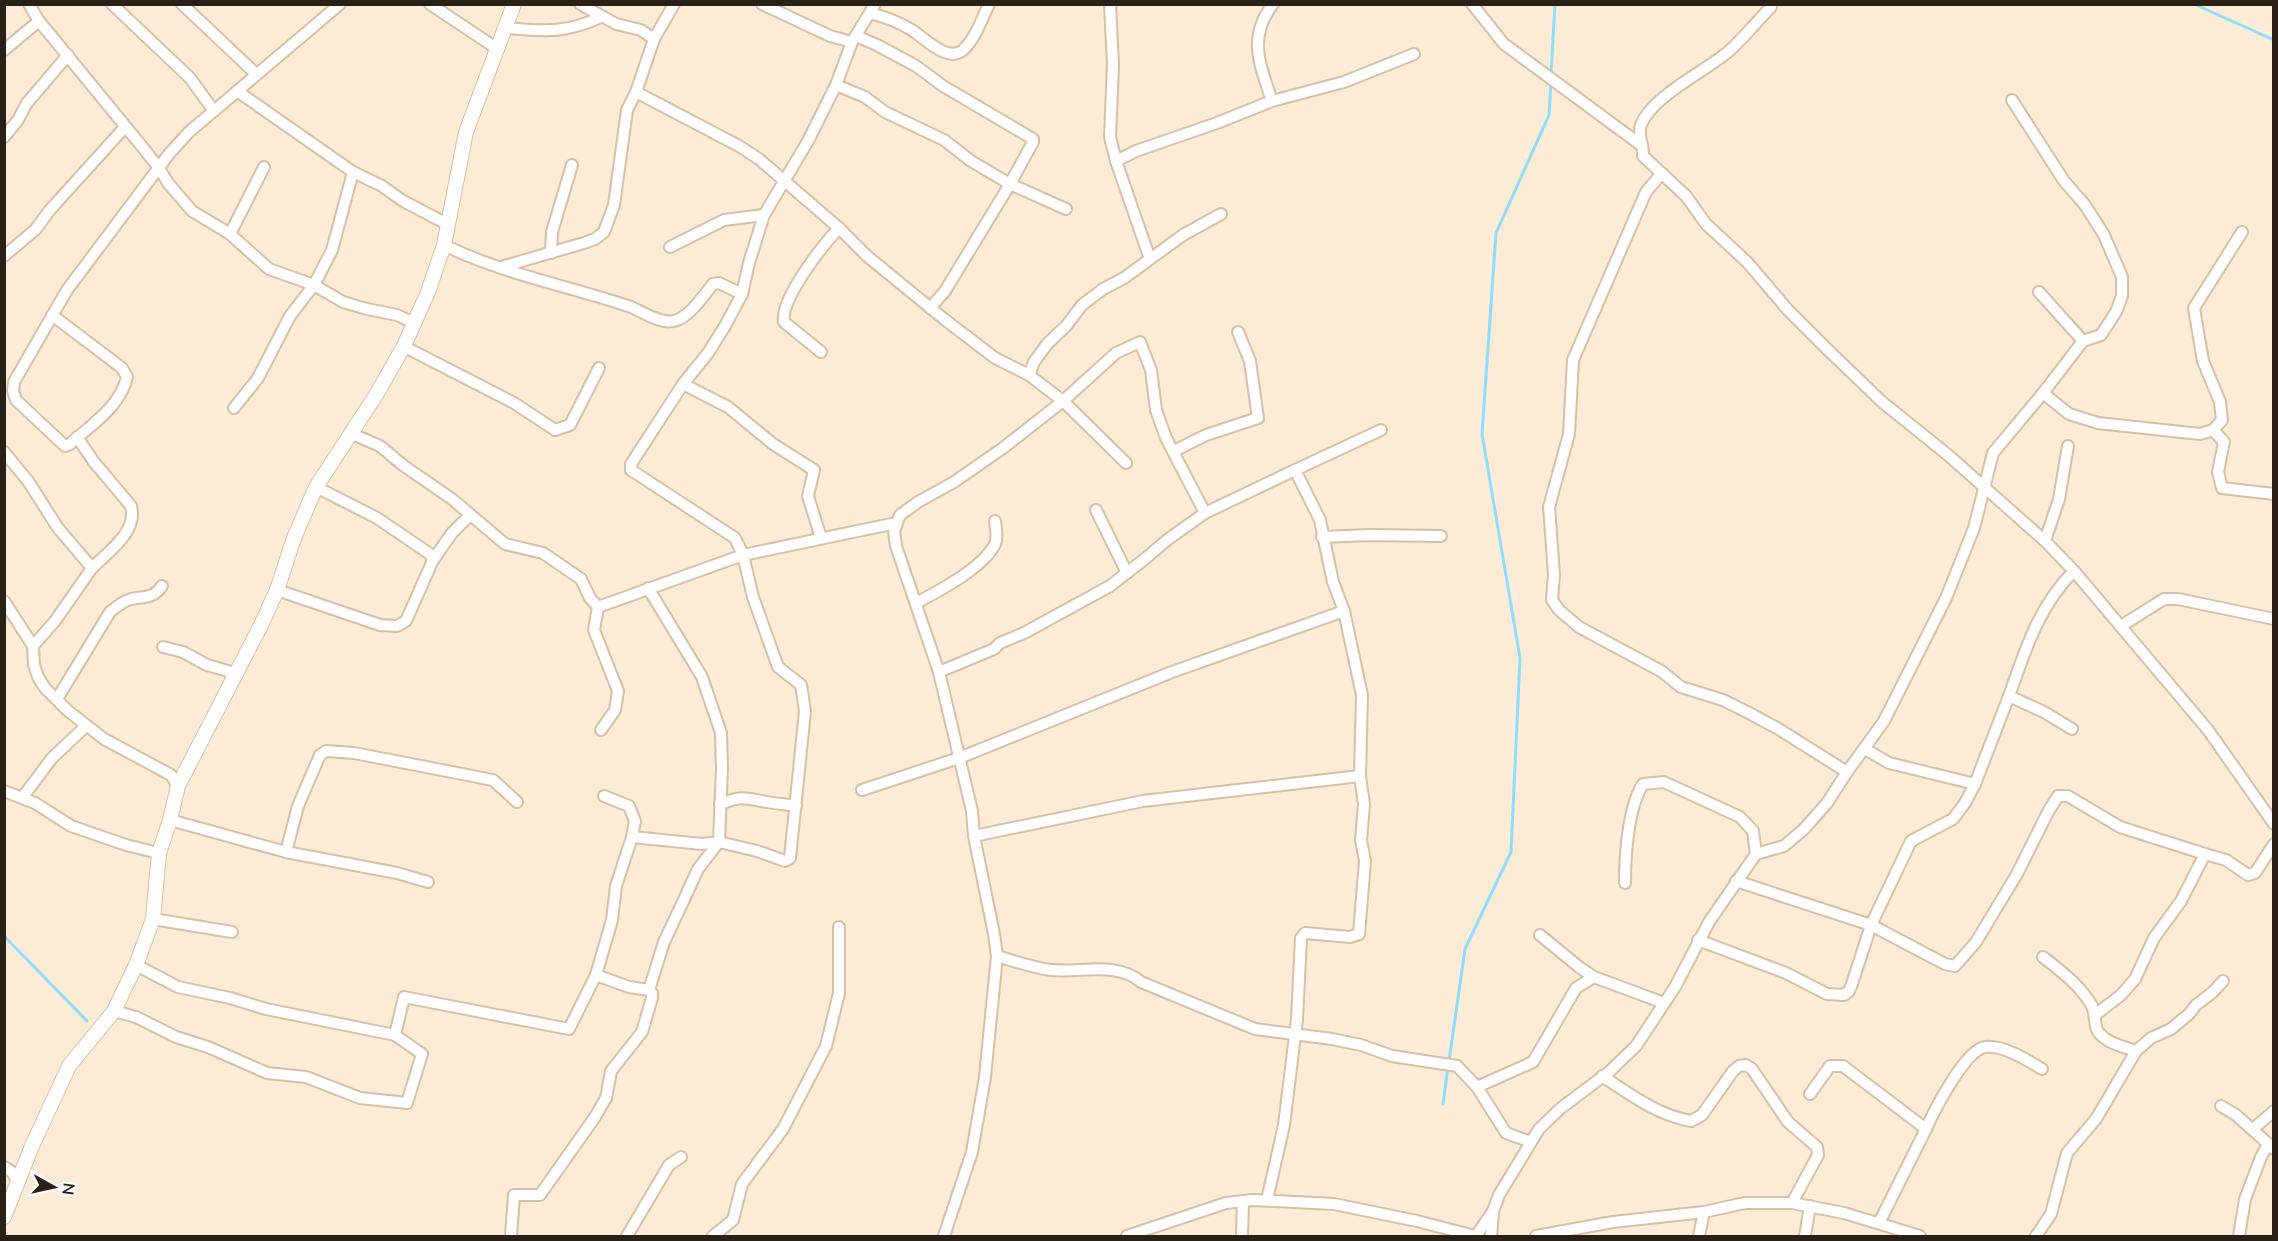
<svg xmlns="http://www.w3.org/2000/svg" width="2278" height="1241" font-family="'Nunito Sans',sans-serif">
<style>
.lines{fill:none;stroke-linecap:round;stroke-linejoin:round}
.stream{stroke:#8fddfd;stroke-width:3}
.minor-casing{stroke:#d6c0a7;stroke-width:14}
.tertiary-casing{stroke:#d6c0a7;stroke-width:16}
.minor{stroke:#fff;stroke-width:10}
.tertiary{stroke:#fff;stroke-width:14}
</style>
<rect width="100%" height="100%" fill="#fcebd5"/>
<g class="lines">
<g class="stream">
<path d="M 2194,4 L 2274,40"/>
<path d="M 1551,74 L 1555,4"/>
<path d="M 4,936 L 87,1021"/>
<path d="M 1449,1061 L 1465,949 L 1511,852 L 1520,658 L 1482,434 L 1496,233 L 1549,115 L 1551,81"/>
<path d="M 1443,1104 L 1448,1067"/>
</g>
<g class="minor-casing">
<g id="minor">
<path d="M 29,4 L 39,21 L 144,149 L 159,168 L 168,183 L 192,211 L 230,234 L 269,269 L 314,285 L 343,302 L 367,309 L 397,315 L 414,323"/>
<path d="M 112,4 L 190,78 L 214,111"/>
<path d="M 182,4 L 256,74"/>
<path d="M 430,4 L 496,48"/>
<path d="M 580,4 L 616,24 L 641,30 L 654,39"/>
<path d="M 674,4 L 654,39 L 636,92 L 739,146 L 759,159 L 839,228 L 867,256 L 944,319 L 995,358 L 1029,375 L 1063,401 L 1126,463"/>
<path d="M 762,4 L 830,36 L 852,42"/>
<path d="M 1110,4 L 1113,65 L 1110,137 L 1116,161 L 1136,151 L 1217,123 L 1272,101 L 1344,82 L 1414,54"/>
<path d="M 1472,4 L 1504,44 L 1641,145"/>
<path d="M 1771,7 C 1757,21 1744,38 1729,51 C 1706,71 1652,96 1641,125 C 1637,136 1644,145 1643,156 L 1686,196 L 1706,224 L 1747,262 L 1788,310 L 1827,349 L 1881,401 L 1948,455 L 2045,541 L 2074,571 L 2208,730 L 2274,824"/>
<path d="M 870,13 C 885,17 897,21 910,29 C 923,36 947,64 963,50 C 975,39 982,19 989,4"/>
<path d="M 506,28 C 545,31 564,34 601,17"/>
<path d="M 856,36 L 877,45 L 916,66 L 943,86 L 1033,139 L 1033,142 L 1010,184 L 1066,209"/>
<path d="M 4,50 L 39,21"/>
<path d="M 836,85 L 865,97 L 885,112 L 944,140 L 971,161 L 1010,184 L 945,291 L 930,308"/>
<path d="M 237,91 L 353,172"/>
<path d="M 1272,101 C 1260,64 1247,38 1273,4"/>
<path d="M 4,137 L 18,120 L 27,103 L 68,55"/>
<path d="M 1116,161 L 1150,259"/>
<path d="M 1661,174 L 1646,192 L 1573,360 L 1569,434 L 1549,507 L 1554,574 L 1552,600 L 1559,610 L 1579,627 L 1661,671 L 1681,687 L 1723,700 L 1749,713 L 1777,728 L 1847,772"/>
<path d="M 230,234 L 264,167"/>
<path d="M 444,245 C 503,274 569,286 631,307 C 642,312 661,324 674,321 C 690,317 703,296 713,284 L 719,283 L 742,294"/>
<path d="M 670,247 L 724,220 L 764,215"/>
<path d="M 551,253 L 552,232 L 572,165"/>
<path d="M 4,256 L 36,229 L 49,211 L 125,127"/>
<path d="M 501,267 L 584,243 L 595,239 L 604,232 L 614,205 L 627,110 L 636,92"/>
<path d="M 2039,292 L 2083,341"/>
<path d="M 52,315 L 122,368 L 127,377 C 120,407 92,424 70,444 L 65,446 L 16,400 L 13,391 L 14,382 L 67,290 L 169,154 L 189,132 L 340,4"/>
<path d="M 403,346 L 514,403 L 555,430 L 570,425 L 599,368"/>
<path d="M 821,352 L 784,322 C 780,299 823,245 839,228"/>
<path d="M 1029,375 L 1034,362 L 1048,343 L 1066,326 L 1082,305 L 1103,289 L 1124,278 L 1183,235 L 1221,214"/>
<path d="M 683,384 L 728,407 L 773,444 L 814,470 L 808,496 L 821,538"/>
<path d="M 2043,393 L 2069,414 L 2098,423 L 2200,434 L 2213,430 L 2222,420 L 2220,402 L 2203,361 L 2194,308 L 2242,232"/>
<path d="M 234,408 L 258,378 L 290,316 L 314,285 L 332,250 L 353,172 L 382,186 L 403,201 L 449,225"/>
<path d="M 2213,430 L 2224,442 L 2218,472 L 2222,488 L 2274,494"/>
<path d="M 350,433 L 380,446 L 404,466 L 452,499 L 505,544 L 543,553 L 581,579 L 590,598 L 598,607 L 743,555 L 896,523"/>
<path d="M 77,437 L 94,462 L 131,506 C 138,532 108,552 92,568"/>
<path d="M 1174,451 L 1206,435 L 1258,418 L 1250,361 L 1238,332"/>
<path d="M 4,452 L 28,481 L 58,528 L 92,568 L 55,621 L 33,646"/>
<path d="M 1295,470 L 1381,430"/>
<path d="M 1096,510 L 1127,573"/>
<path d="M 1322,537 L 1369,535 L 1441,536"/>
<path d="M 2045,541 L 2059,499 L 2068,446"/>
<path d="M 433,560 L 452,533 L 470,515"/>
<path d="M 648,588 L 702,677 L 721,733 L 722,768 L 719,842 L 698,869 L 681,906 L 664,942 L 649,990"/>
<path d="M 277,590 L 380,625 L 397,626 L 406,621 L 433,560 L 430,554 L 377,518 L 316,487"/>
<path d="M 4,601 L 33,646 L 34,665 L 38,677 L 45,688 L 67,710 L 104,739 L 171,775 L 178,786"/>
<path d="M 916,603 C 939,591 983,568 995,544 C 998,538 996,528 995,521"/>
<path d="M 598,607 L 594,630 L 618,691 L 615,710 L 601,730"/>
<path d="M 2121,626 L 2164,599 L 2178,599 L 2274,619"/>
<path d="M 163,647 L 183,652 L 207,665 L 228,671 L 234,678"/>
<path d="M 939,672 L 994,649 L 1000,643 L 1024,633 L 1110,586 L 1146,558 L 1167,540 L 1205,513 L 1295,470 L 1320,520 L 1333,582 L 1344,611 L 1362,695 L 1360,776 L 1143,801 L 974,836"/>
<path d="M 2009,696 C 2025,651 2039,605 2074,571"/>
<path d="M 57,699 L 110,612 C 116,607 123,601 131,599 C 145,596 153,599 162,586"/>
<path d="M 1865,749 L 1889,763 L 1975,784 L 2009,696 L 2044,712 L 2072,729"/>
<path d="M 862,790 L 959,758 L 1172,672 L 1344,611"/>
<path d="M 4,791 L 35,803 L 71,826 L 126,845 L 159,853"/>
<path d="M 22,798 L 52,758 L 86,726"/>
<path d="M 720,804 C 744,795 744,798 767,802 C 777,804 787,804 796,806"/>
<path d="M 170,820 L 286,852 L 397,873 L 428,882"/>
<path d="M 632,837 L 702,844 L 719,842 L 757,851 L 785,861 L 790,858 L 805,711 L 801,685 L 778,667 L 753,597 L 743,555 L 735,538 L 631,470 L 631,464 L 683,384 L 708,353 L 725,326 L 742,294 L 749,263 L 764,215 L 808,141 L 836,85 L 852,42 L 875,4"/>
<path d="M 286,852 L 298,806 L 320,755 L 326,751 L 354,753 L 493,780 L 517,802"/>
<path d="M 1736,881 L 1871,925 L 1945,964 L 1955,966 L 1976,942 L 2017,874 L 2048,812 L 2058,796 L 2068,796 L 2120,827 L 2205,854"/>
<path d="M 1625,883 C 1625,854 1628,808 1643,784 L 1664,782 L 1740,817 L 1753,831 L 1756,854"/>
<path d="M 153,919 L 232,932"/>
<path d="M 1540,935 L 1579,967 L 1594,977"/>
<path d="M 1698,940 L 1786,973 L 1827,994 L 1844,995 L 1849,991 L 1852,984 L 1871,925 L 1911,841 L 1953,819 L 1965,803 L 1975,784"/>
<path d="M 997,956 C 1014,961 1033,968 1051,970 C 1082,973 1116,961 1141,982 L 1255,1029 L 1332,1039 L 1361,1045 L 1392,1056 L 1457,1066 L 1477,1087 L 1506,1133 L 1531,1142"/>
<path d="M 2043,957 C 2061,971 2081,986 2092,1006 C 2097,1017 2092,1028 2102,1036 C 2110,1044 2125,1047 2136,1051"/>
<path d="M 114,1011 L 136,1017 L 176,1037 L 208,1047 L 267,1073 L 306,1077 L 360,1098 L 407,1103 L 422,1054 L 395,1035 L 266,1009 L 230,998 L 178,987 L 136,965"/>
<path d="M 2095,1015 L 2121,995 L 2135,979 L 2154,938 L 2181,901 L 2205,854 L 2226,860 L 2248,875 L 2255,873 L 2274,844"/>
<path d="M 395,1035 L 404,997 L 569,1029 L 596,975"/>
<path d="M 1602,1076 C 1631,1095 1657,1115 1691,1121 L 1702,1115 L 1733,1071 L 1739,1066 L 1746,1065 L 1752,1069 L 1788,1122 L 1817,1147 L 1818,1155 L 1792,1203"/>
<path d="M 1477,1087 L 1533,1062 L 1576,988 L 1594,977 L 1664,1003"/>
<path d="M 1810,1094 L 1830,1066 L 1843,1066 L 1926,1129 L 1879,1223"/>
<path d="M 2221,1106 L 2236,1115 L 2274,1149"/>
<path d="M 1926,1129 C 1934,1111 1965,1050 1985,1047 C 2004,1045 2027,1060 2042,1069"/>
<path d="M 2253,1129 L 2274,1111"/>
<path d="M 4,1167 L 12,1172 L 18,1182"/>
<path d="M 1267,1200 L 1284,1125 L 1297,1019 L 1301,938 L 1305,933 L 1350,937 L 1359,934 L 1365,861 L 1361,840 L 1364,804 L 1360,776"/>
<path d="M 511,1236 L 514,1195 L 540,1195 L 595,1117 L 606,1098 L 611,1071 L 642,1032 L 652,998 L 652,993 L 649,990 L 629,987 L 596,975 L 612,920 L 616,886 L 632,837 L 635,821 L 629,806 L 604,796"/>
<path d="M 627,1236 L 669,1165 L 681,1157"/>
<path d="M 713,1236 L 733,1220 L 742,1184 L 783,1129 L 826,1046 L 839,993 L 839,927"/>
<path d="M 944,1236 L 972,1152 L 985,1077 L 997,956 L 994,934 L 974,836 L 972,811 L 939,672 L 896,546 L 894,531 L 900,515 L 918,502 L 954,482 L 1003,448 L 1063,401 L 1116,353 L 1140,342 L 1151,370 L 1156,410 L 1166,438 L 1205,513"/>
<path d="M 1127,1236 L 1226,1203 L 1253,1200 L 1334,1204 L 1417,1221 L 1475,1236"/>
<path d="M 1242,1236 L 1243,1201"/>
<path d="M 1476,1236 L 1493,1211 L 1499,1195 L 1539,1129 L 1561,1108 L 1609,1072 L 1636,1046 L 1675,987 L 1709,922 L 1756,854 L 1784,846 L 1804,829 L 1827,803 L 1847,772 L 1884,721 L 1946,598 L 1974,528 L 1993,453 L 2043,393 L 2083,341 L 2101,335 L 2116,312 L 2122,296 L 2122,277 L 2104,235 L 2085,205 L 2064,181 L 2012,100"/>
<path d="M 1491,1236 L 1493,1212"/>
<path d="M 1536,1236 L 1613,1222 L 1704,1212 L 1745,1203 L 1792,1203 L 1844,1213 L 1920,1236"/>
<path d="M 1699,1236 L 1704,1212"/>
<path d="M 1805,1236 L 1810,1206"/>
<path d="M 2036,1236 L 2051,1214 L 2067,1153 L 2096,1119 L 2136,1051 L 2151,1038 L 2171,1029 L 2189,1014 L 2196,1005 L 2213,992 L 2223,981"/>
<path d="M 2239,1236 L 2245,1199 L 2261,1157 L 2268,1144"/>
</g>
</g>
<g class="tertiary-casing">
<path id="tertiary" d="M 4,1217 L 32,1146 L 69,1066 L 114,1011 L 136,965 L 153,919 L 159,853 L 170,820 L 178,786 L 261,625 L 277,590 L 294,538 L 316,487 L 376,395 L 404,346 L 428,292 L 444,245 L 466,132 L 514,4"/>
</g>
<use href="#minor" class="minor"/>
<use href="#tertiary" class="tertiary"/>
</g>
<rect width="2278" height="1241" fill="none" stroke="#292117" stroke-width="12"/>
<g transform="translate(54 1187) rotate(98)" stroke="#ffffff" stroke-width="4.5" paint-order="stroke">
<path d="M0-4.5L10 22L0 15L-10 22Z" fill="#292117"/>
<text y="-9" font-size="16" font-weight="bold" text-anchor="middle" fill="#292117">N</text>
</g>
</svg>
